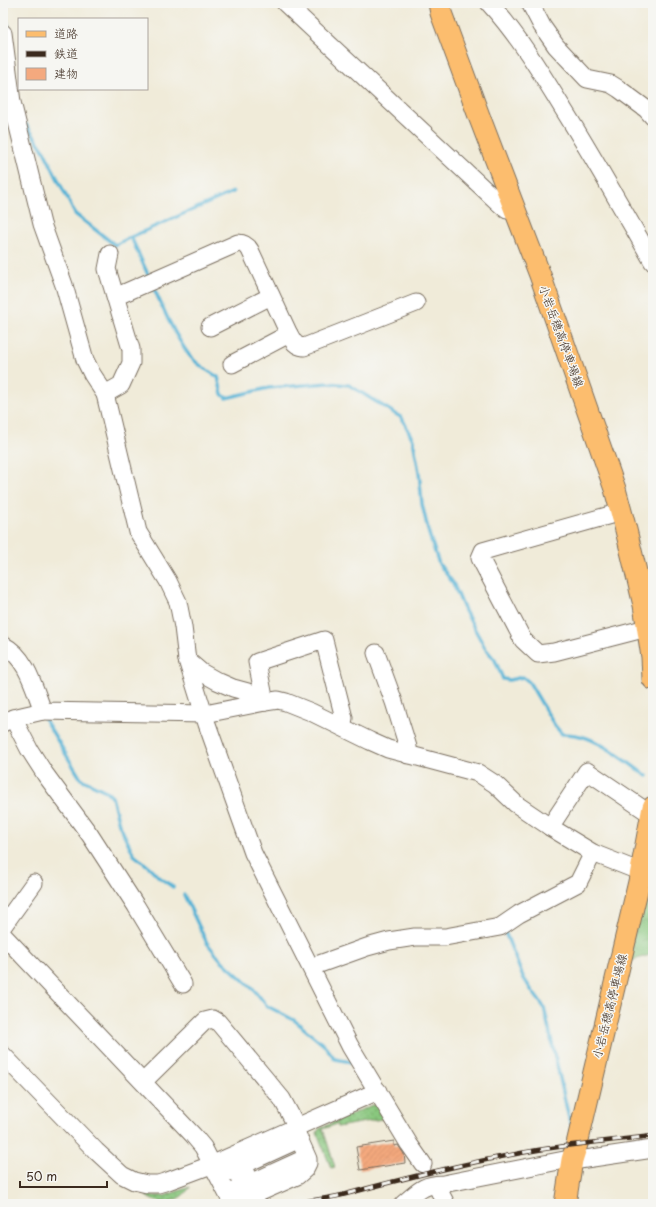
<svg xmlns="http://www.w3.org/2000/svg" width="656" height="1207" font-family="'Playpen Sans','Klee One',sans-serif">
<style>
.grass{fill:url(#grass-dots);stroke:#62784e}
.park{fill:url(#park-crowns);stroke:#62784e}
.lines{fill:none;stroke-linecap:round;stroke-linejoin:round}
.stream{stroke:#59b4d6;stroke-width:3.5}
.building{fill:url(#building-hatch)}
.minor-casing{stroke:#7a6e5f;stroke-width:19}
.major-casing{stroke:#7a6e5f;stroke-width:23}
.minor{stroke:#fff;stroke-width:17}
.major{stroke:#fcbd6e;stroke-width:21}
.rail-casing{stroke:#3b2a1e;stroke-width:4.5}
.rail{stroke:#f6f6f2;stroke-width:3;stroke-dasharray:9;stroke-linecap:butt}
.labels{text-anchor:middle;dominant-baseline:central;stroke-width:3;stroke-linejoin:round;paint-order:stroke}
.street-label{font-size:12px;fill:#3b2a1e;stroke:#f6f6f2}
</style>
<defs>
<pattern id="grass-dots" width="8" height="8" patternUnits="userSpaceOnUse"><rect width="8" height="8" fill="#89c77e"/><path d="M2 2h.1M6 6h.1" fill="none" stroke="#71a267" stroke-width="1.8" stroke-linecap="round"/></pattern>
<pattern id="park-crowns" width="20" height="18" patternUnits="userSpaceOnUse"><rect width="20" height="18" fill="#89c77e"/><path d="M2 6a3 3 0 1 1 6 0M12 15a3 3 0 1 1 6 0" fill="none" stroke="#71a267"/></pattern>
<pattern id="building-hatch" width="6" height="6" patternUnits="userSpaceOnUse"><rect width="6" height="6" fill="#f4a97e"/><path d="M-1 1l2-2M0 6l6-6M5 7l2-2" fill="none" stroke="#c78a67"/></pattern>
</defs>
<rect width="100%" height="100%" fill="#f6f6f2"/>
<filter id="ink" filterUnits="userSpaceOnUse"><feTurbulence type="fractalNoise" baseFrequency=".025" numOctaves="2"/><feDisplacementMap in="SourceGraphic" scale="8" xChannelSelector="R" yChannelSelector="G"/><feConvolveMatrix kernelMatrix="1 2 1 2 8 2 1 2 1" color-interpolation-filters="sRGB"/></filter>
<filter id="wash" filterUnits="userSpaceOnUse"><feTurbulence type="fractalNoise" baseFrequency=".012" numOctaves="4" result="noise"/><feDisplacementMap in="SourceGraphic" scale="16" xChannelSelector="R" yChannelSelector="G"/><feGaussianBlur stdDeviation="0.9" result="paint"/><feColorMatrix in="noise" values="0 0 0 0 0 0 0 0 0 0 0 0 0 0 0 0 0 1.4 0 .05"/><feComposite in="paint" operator="in"/></filter>
<g filter="url(#wash)">
<rect width="100%" height="100%" fill="#f0ebd9"/>
<g class="grass">
<path d="M 372,1105 L 380,1106 L 387,1118 L 338,1127 L 337,1124 L 323,1129 L 335,1167 L 331,1168 L 317,1133 L 319,1129 Z"/>
<path d="M 190,1187 C 181,1202 160,1207 146,1196 L 164,1196 Z"/>
</g>
<path class="park" d="M 653,897 L 653,954 L 627,962 L 641,906 L 645,906 Z"/>
<g class="lines">
<g class="stream">
<path d="M 3,8 L 9,30"/>
<path d="M 25,123 L 44,151 L 75,214 L 115,245 L 131,237 L 149,277"/>
<path d="M 131,237 L 233,192"/>
<path d="M 153,286 C 163,309 174,334 189,355 C 196,364 208,371 218,377 L 222,394 L 226,398 L 268,388 L 328,383 L 349,385 L 402,418 L 413,440 L 419,472 L 422,504 L 429,534 L 439,564 L 453,583 L 465,611 L 485,648 L 495,660 L 503,679 L 509,680 L 523,677 L 529,682 L 555,726 L 562,734 C 570,734 579,735 587,738 C 608,746 628,763 647,776"/>
<path d="M 45,720 L 81,779 L 106,791 L 112,797 L 119,824 L 134,855 L 149,867 L 159,877 L 173,887"/>
<path d="M 184,895 L 207,943 L 220,959 L 255,991 L 267,1006 L 294,1020 L 326,1047 L 335,1059 L 351,1062"/>
<path d="M 505,932 L 523,977 L 532,991 L 544,1007 L 570,1123"/>
</g>
</g>
<g id="blocks">
<path class="building" d="M 394,1141 L 394,1146 L 398,1145 L 404,1154 L 405,1163 L 360,1170 L 356,1147 Z"/>
</g>
</g>
<g filter="url(#ink)">
<use href="#blocks" fill-opacity="0" stroke="#7a6e5f" stroke-width="1"/>
<g class="lines">
<g class="minor-casing">
<g id="minor">
<path d="M 285,3 L 500,204 L 507,210 L 515,210"/>
<path d="M 489,3 C 518,35 540,71 562,107 C 594,158 623,210 653,262"/>
<path d="M 530,3 L 542,26 L 556,46 L 587,79 L 611,84 L 619,89 L 646,109 L 653,117"/>
<path d="M 3,33 L 12,102 L 42,224 L 64,285 L 85,360 L 92,374 L 105,394 L 138,532 L 168,581 L 178,602 L 183,627 L 187,660 L 207,724 L 253,853 L 350,1046 L 409,1144 L 423,1164"/>
<path d="M 115,297 L 238,243 C 244,243 247,245 250,250 L 289,334 C 293,341 295,346 304,347 L 416,303"/>
<path d="M 210,327 L 271,296"/>
<path d="M 232,364 L 289,334"/>
<path d="M 105,394 L 121,385 L 131,363 L 131,349 L 107,269 L 110,254"/>
<path d="M 621,512 L 483,551 L 480,558 L 523,640 L 538,654 L 554,652 L 647,628"/>
<path d="M 3,645 C 27,657 34,688 43,711 L 205,714 L 265,702 L 278,700 L 286,702 L 311,712 L 370,741 L 388,749 L 478,773 L 495,784 L 516,804 L 550,827 L 593,853 L 641,872 L 653,875"/>
<path d="M 376,653 L 394,702 L 408,747 L 408,755"/>
<path d="M 187,660 L 201,672 L 217,681 L 233,688 L 255,694 L 265,702"/>
<path d="M 265,702 L 257,662 L 324,640 L 344,718 L 342,727"/>
<path d="M 13,718 L 29,749 L 45,774 L 90,835 L 136,906 L 183,984"/>
<path d="M 3,723 L 13,718 L 43,711"/>
<path d="M 550,827 L 587,771 L 652,815"/>
<path d="M 3,926 L 34,883"/>
<path d="M 3,935 L 193,1135 L 203,1147 L 228,1195 C 235,1200 240,1200 247,1198 L 297,1176 L 305,1169 L 308,1163 L 308,1159 L 297,1134 L 297,1127 L 282,1099 L 218,1022 L 213,1019 L 205,1021 L 143,1082"/>
<path d="M 311,967 L 367,947 L 389,941 L 415,937 L 445,937 L 500,927 L 519,914 L 578,883 L 593,853"/>
<path d="M 3,1055 L 96,1151 L 122,1175 L 134,1181 L 147,1184 L 158,1184 L 168,1181 L 211,1165 L 378,1091"/>
<path d="M 286,1139 L 291,1140 L 293,1142 L 243,1165 L 251,1183 L 299,1161 L 295,1171 L 251,1190 L 245,1193 L 240,1192 L 238,1188 L 243,1185 L 235,1169 L 225,1173 L 224,1171 L 227,1165 Z"/>
<path d="M 579,1160 L 653,1149"/>
<path d="M 436,1185 L 446,1204"/>
<path d="M 403,1204 C 419,1191 421,1185 443,1184 L 564,1160"/>
</g>
</g>
<g class="major-casing">
<g id="major">
<path d="M 439,3 L 441,13 L 479,116 L 540,275 L 615,489 L 626,530 L 644,605 L 652,657 L 653,679"/>
<path d="M 565,1204 L 572,1160 L 577,1144 L 639,882 L 653,807"/>
</g>
</g>
<use href="#minor" class="minor"/>
<use href="#major" class="major"/>
<g class="rail-casing">
<path id="rail" d="M 295,1204 C 312,1199 329,1199 346,1194 C 409,1177 473,1161 538,1150 C 576,1144 615,1140 653,1136"/>
</g>
<use href="#rail" class="rail"/>
</g>
</g>
<g class="labels">
<g class="street-label">
<text transform="translate(562 336) rotate(70)">小岩岳穂高停車場線</text>
<text transform="translate(609 1006) rotate(-76)">小岩岳穂高停車場線</text>
</g>
</g>
<rect width="656" height="1207" fill="none" stroke="#f6f6f2" stroke-width="16"/>
<rect x="18" y="18" width="130" height="72" fill="#f6f6f2" stroke="#aba49d"/>
<rect x="26" y="31" width="20" height="6" fill="#fcbd6e" stroke="#aba49d"/>
<text x="54" y="38" font-size="12" fill="#3b2a1e">道路</text>
<rect x="26" y="51" width="20" height="6" fill="#3b2a1e" stroke="#aba49d"/>
<text x="54" y="58" font-size="12" fill="#3b2a1e">鉄道</text>
<rect x="26" y="68" width="20" height="12" fill="#f4a97e" stroke="#aba49d"/>
<text x="54" y="78" font-size="12" fill="#3b2a1e">建物</text>
<path d="M20 1181v6h87v-6" fill="none" stroke="#3b2a1e" stroke-width="2"/>
<text x="26" y="1181" font-size="12" fill="#3b2a1e" stroke="#f6f6f2" stroke-width="3" paint-order="stroke">50 m</text>
</svg>
